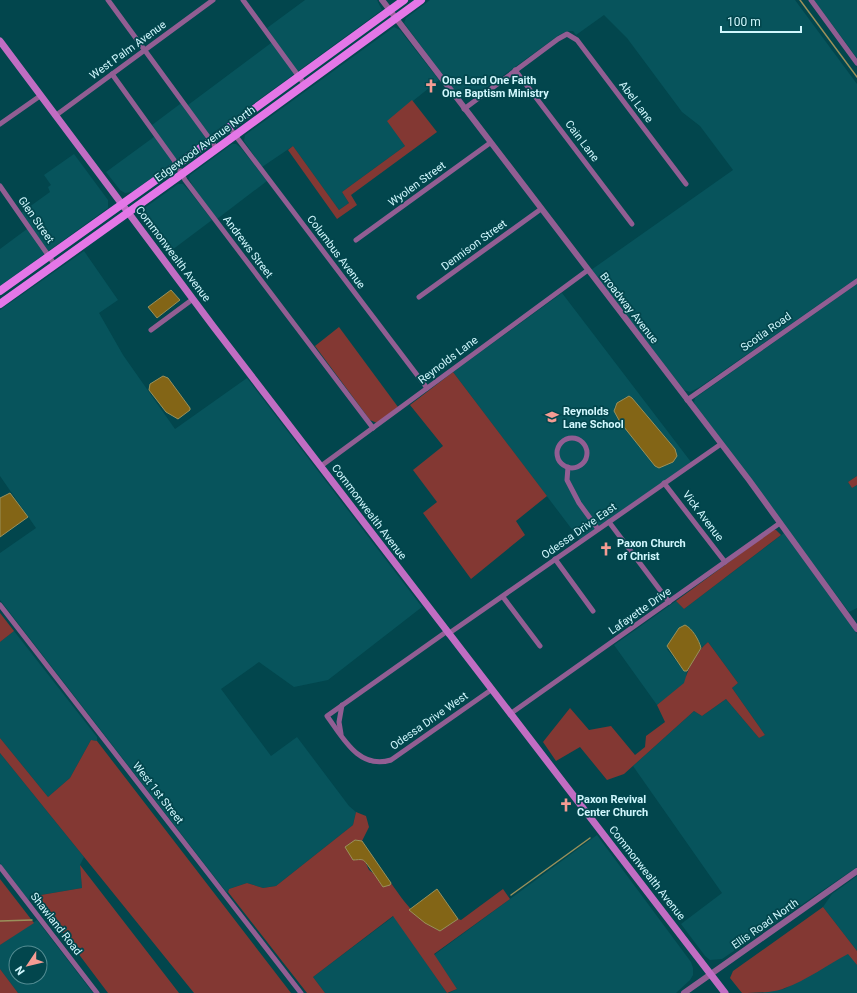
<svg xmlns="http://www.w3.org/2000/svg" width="857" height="993" font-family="Roboto,sans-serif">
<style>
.built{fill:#07545c;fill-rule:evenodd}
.green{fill:#833833}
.water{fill:#836516;stroke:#9a915b}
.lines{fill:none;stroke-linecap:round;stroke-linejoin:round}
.stream{stroke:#9a915b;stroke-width:1.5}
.minor{stroke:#925e93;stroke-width:5}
.tertiary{stroke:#925e93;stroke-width:6}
.secondary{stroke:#c16dc3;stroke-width:7}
.primary{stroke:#e477e7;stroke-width:8}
.labels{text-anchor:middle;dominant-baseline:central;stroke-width:3.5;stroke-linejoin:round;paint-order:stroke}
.street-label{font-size:11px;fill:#d0f7fd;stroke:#02464d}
.poi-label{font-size:11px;font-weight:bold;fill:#d0f7fd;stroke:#02464d;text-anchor:start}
</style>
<rect width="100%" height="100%" fill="#02464d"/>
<g class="built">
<path d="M 305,0 L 377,0 L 382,10 L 132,192 L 125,193 L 120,190 L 106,172 L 158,134 L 152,125 L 184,101 L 188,105 L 275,40 L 267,28 Z"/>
<path d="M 430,0 L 795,0 L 857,84 L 857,278 L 700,387 L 690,392 L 684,390 L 591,270 L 733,170 L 700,126 L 682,112 L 627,38 L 604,15 L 576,35 L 573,31 L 567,31 L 559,35 L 479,93 L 464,98 L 456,93 L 404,23 L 406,18 Z"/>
<path d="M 814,0 L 857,0 L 857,58 Z"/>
<path d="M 394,27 L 400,30 L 439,80 L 388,121 L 405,146 L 342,192 L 349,203 L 339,210 L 293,146 L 262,167 L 244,141 L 245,135 Z"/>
<path d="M 232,144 L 236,144 L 241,148 L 267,181 L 217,219 L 194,188 L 189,179 L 190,175 Z"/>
<path d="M 74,154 L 108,200 L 108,208 L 0,286 L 0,249 L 27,229 L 18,215 L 50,192 L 48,187 L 51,185 L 44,175 Z"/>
<path d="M 178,184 L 183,184 L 192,194 L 212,220 L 168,253 L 142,220 L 141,214 L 143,209 Z"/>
<path d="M 84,251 L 118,300 L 99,313 L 123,355 L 175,429 L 247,378 L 422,607 L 328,680 L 294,687 L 259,662 L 221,689 L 271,756 L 297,737 L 349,806 L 356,812 L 353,825 L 276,886 L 263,888 L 247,883 L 229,889 L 227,893 L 0,600 L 0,553 L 36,528 L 0,476 L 0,310 Z"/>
<path d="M 857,284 L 857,476 L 848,482 L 852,488 L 857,485 L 857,608 L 849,612 L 696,407 L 694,402 L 695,398 Z"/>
<path d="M 562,293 L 691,462 L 580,540 L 453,372 ZM 625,397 L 632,398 L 675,449 L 659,468 L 655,466 L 620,422 L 614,407 Z"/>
<path d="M 784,533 L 857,634 L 857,867 L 722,959 L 710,960 L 705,956 L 681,924 L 722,893 L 633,766 L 694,711 L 702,716 L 726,699 L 759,738 L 765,735 L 732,688 L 738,683 L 708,642 L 701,648 L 700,643 L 667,649 L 684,671 L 687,671 L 685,683 L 657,705 L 614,645 L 676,601 L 684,609 Z"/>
<path d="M 14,631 L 97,737 L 97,741 L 91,740 L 70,778 L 48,797 L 0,738 L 0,642 Z"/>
<path d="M 0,753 L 84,857 L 80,865 L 82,888 L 35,896 L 28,900 L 0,863 Z"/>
<path d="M 597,835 L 691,962 L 693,968 L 693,975 L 690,980 L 676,993 L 449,993 L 457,989 L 434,955 Z"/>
<path d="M 857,876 L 857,951 L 823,907 L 832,894 Z"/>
<path d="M 394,916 L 447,993 L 325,993 L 313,977 Z"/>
<path d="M 37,920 L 93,993 L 18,993 L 0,969 L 0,945 ZM 16,953 L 40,953 L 40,977 L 16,977 Z"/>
<path d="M 849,953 L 857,965 L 857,993 L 763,993 L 766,991 L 784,989 Z"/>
</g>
<g class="green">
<path d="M 412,100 L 437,132 L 351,195 L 357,205 L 337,219 L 288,150 L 293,146 L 339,210 L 349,203 L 342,192 L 405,146 L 387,121 Z"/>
<path d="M 339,327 L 398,407 L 377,423 L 370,420 L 315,346 Z"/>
<path d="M 453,372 L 547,496 L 516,521 L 525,535 L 471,579 L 423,513 L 437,502 L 413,470 L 443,446 L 410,405 Z"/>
<path d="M 857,476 L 857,485 L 852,488 L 848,482 Z"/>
<path d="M 773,530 L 776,530 L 781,535 L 684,609 L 676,601 Z"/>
<path d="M 0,613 L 14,631 L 0,642 Z"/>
<path d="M 708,642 L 738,683 L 732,688 L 765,735 L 759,738 L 726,699 L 702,716 L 694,711 L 624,774 L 607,780 L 580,747 L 556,761 L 543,742 L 570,708 L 589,730 L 611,726 L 635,755 L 645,747 L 646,736 L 665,722 L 657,705 L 684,683 C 688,668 696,652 708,642 Z"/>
<path d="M 0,738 L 48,797 L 70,778 L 91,740 L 97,741 L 291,993 L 194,993 L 0,753 Z"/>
<path d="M 356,812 L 366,816 L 369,827 L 362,841 L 355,840 L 369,870 L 390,885 L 391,883 C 407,906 415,917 440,931 L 458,919 L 461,920 L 503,889 L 510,899 L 434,954 L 457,989 L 447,993 L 393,916 L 313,977 L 325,993 L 307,993 L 228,892 L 229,889 L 247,883 L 263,888 L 276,886 L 353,825 Z"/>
<path d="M 80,865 L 179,993 L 108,993 L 35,896 L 82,888 Z"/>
<path d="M 0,879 L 34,923 L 0,945 Z"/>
<path d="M 823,907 L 857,951 L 857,965 L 848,954 C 829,964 805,981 785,988 C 774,993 754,993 742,993 L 730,978 L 733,971 Z"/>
<path d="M 0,969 L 18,993 L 0,993 Z"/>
</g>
<g class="water">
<path d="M 171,290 L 180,300 L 157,318 L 148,307 Z"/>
<path d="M 163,376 L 168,378 L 190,408 L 190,410 L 178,419 L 166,412 L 149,390 L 150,384 Z"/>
<path d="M 629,396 L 632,398 L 675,449 L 677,456 L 673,462 L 659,468 L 655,466 L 620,422 L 614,411 L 617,403 Z"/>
<path d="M 10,493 L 28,517 L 0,537 L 0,498 Z"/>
<path d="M 685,625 C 692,628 699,640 701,648 L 687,671 L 684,671 L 667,646 L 679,628 Z"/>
<path d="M 355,840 L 362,841 L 391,883 L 390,885 L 383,887 C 380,883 366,861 363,860 C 361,859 356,860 353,860 L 345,847 Z"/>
<path d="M 437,889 L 458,919 L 440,931 L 425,923 L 409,910 Z"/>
</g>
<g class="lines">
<g class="stream">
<path d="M 800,0 L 857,77"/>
<path d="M 511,895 L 590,838"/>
<path d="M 49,915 L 54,914"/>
<path d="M 0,921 L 32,920"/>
</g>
<g class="minor">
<path d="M 108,0 L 217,149"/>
<path d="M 243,0 L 305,85"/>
<path d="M 811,0 L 857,63"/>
<path d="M 515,70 L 632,224"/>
<path d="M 112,74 L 174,160 L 185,180 L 373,428"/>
<path d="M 464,109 L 558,39 L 567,34 L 577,40 L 686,184"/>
<path d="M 55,116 L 213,0"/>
<path d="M 0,124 L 40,96"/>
<path d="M 229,127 L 427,388"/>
<path d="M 0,186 L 55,265"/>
<path d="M 356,240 L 490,143"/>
<path d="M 419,297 L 541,209"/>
<path d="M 151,330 L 193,299"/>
<path d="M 687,400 L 857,281"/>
<circle cx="572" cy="453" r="15"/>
<path d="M 321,466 L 588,270"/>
<path d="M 568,467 L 567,480 L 579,503 L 598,529"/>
<path d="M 664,483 L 725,562"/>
<path d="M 609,522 L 669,602"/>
<path d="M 555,559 L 593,611"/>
<path d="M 503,597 L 540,646"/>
<path d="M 0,605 L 301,993"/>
<path d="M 446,632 L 327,716 C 343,738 359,770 391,760 L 491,690"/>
<path d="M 448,634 L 721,444"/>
<path d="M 510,714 L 780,523"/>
<path d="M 341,734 L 339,722 L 342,705"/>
<path d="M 0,867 L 97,993"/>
</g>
<g class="tertiary">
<path d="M 382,0 L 749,480 L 857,629"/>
<path d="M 684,993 L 857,871"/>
</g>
<path class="secondary" d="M 0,41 L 213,326 L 725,993"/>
<g class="primary">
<path d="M 0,291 L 177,165 L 404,0"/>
<path d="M 0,304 L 182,174 L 421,0"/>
</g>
</g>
<defs>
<g id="church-bare" transform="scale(1.08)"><path d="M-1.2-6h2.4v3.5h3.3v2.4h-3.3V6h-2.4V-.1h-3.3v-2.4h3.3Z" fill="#f59c93" stroke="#02464d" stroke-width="2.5" paint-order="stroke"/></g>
<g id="school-bare" transform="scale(1.08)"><path d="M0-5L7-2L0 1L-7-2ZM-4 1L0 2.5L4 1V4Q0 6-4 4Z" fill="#f59c93" stroke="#02464d" stroke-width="2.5" paint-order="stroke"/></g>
</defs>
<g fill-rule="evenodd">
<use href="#church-bare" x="431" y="86"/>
<use href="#school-bare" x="552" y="417"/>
<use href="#church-bare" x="606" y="549"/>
<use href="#church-bare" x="566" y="805"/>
</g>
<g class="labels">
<g class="street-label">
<text transform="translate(128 50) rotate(-36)">West Palm Avenue</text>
<text transform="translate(636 102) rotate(53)">Abel Lane</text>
<text transform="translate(582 141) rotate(53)">Cain Lane</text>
<text transform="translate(205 144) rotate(-36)">Edgewood Avenue North</text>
<text transform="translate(417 184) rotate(-36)">Wyolen Street</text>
<text transform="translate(36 220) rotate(55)">Glen Street</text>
<text transform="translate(474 245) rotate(-36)">Dennison Street</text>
<text transform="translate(248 247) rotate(53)">Andrews Street</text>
<text transform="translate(336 252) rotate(53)">Columbus Avenue</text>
<text transform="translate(173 254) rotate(53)">Commonwealth Avenue</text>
<text transform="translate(629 308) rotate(52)">Broadway Avenue</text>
<text transform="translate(766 332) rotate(-35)">Scotia Road</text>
<text transform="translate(448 360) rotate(-37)">Reynolds Lane</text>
<text transform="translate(369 512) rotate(53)">Commonwealth Avenue</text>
<text transform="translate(703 516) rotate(53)">Vick Avenue</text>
<text transform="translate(579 531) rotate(-35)">Odessa Drive East</text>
<text transform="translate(640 611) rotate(-35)">Lafayette Drive</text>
<text transform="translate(429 721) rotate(-35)">Odessa Drive West</text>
<text transform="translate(158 793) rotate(52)">West 1st Street</text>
<text transform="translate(647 873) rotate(52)">Commonwealth Avenue</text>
<text transform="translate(56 924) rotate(52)">Shawland Road</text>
<text transform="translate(765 924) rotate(-35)">Ellis Road North</text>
</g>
<g class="poi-label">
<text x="442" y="80">One Lord One Faith<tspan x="442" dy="13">One Baptism Ministry</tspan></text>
<text x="563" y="411">Reynolds<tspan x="563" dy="13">Lane School</tspan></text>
<text x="617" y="543">Paxon Church<tspan x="617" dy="13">of Christ</tspan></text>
<text x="577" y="799">Paxon Revival<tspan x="577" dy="13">Center Church</tspan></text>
</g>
</g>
<g transform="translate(28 965) rotate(235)"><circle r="19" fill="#02464d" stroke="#548d93"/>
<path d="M0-3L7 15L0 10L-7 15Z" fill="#f59c93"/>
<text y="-6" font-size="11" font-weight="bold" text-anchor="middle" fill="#d0f7fd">N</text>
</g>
<path d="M721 26v6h80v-6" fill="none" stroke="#d0f7fd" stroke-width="2"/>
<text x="727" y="26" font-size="12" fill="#d0f7fd" stroke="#02464d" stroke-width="3" paint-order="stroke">100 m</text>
</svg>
